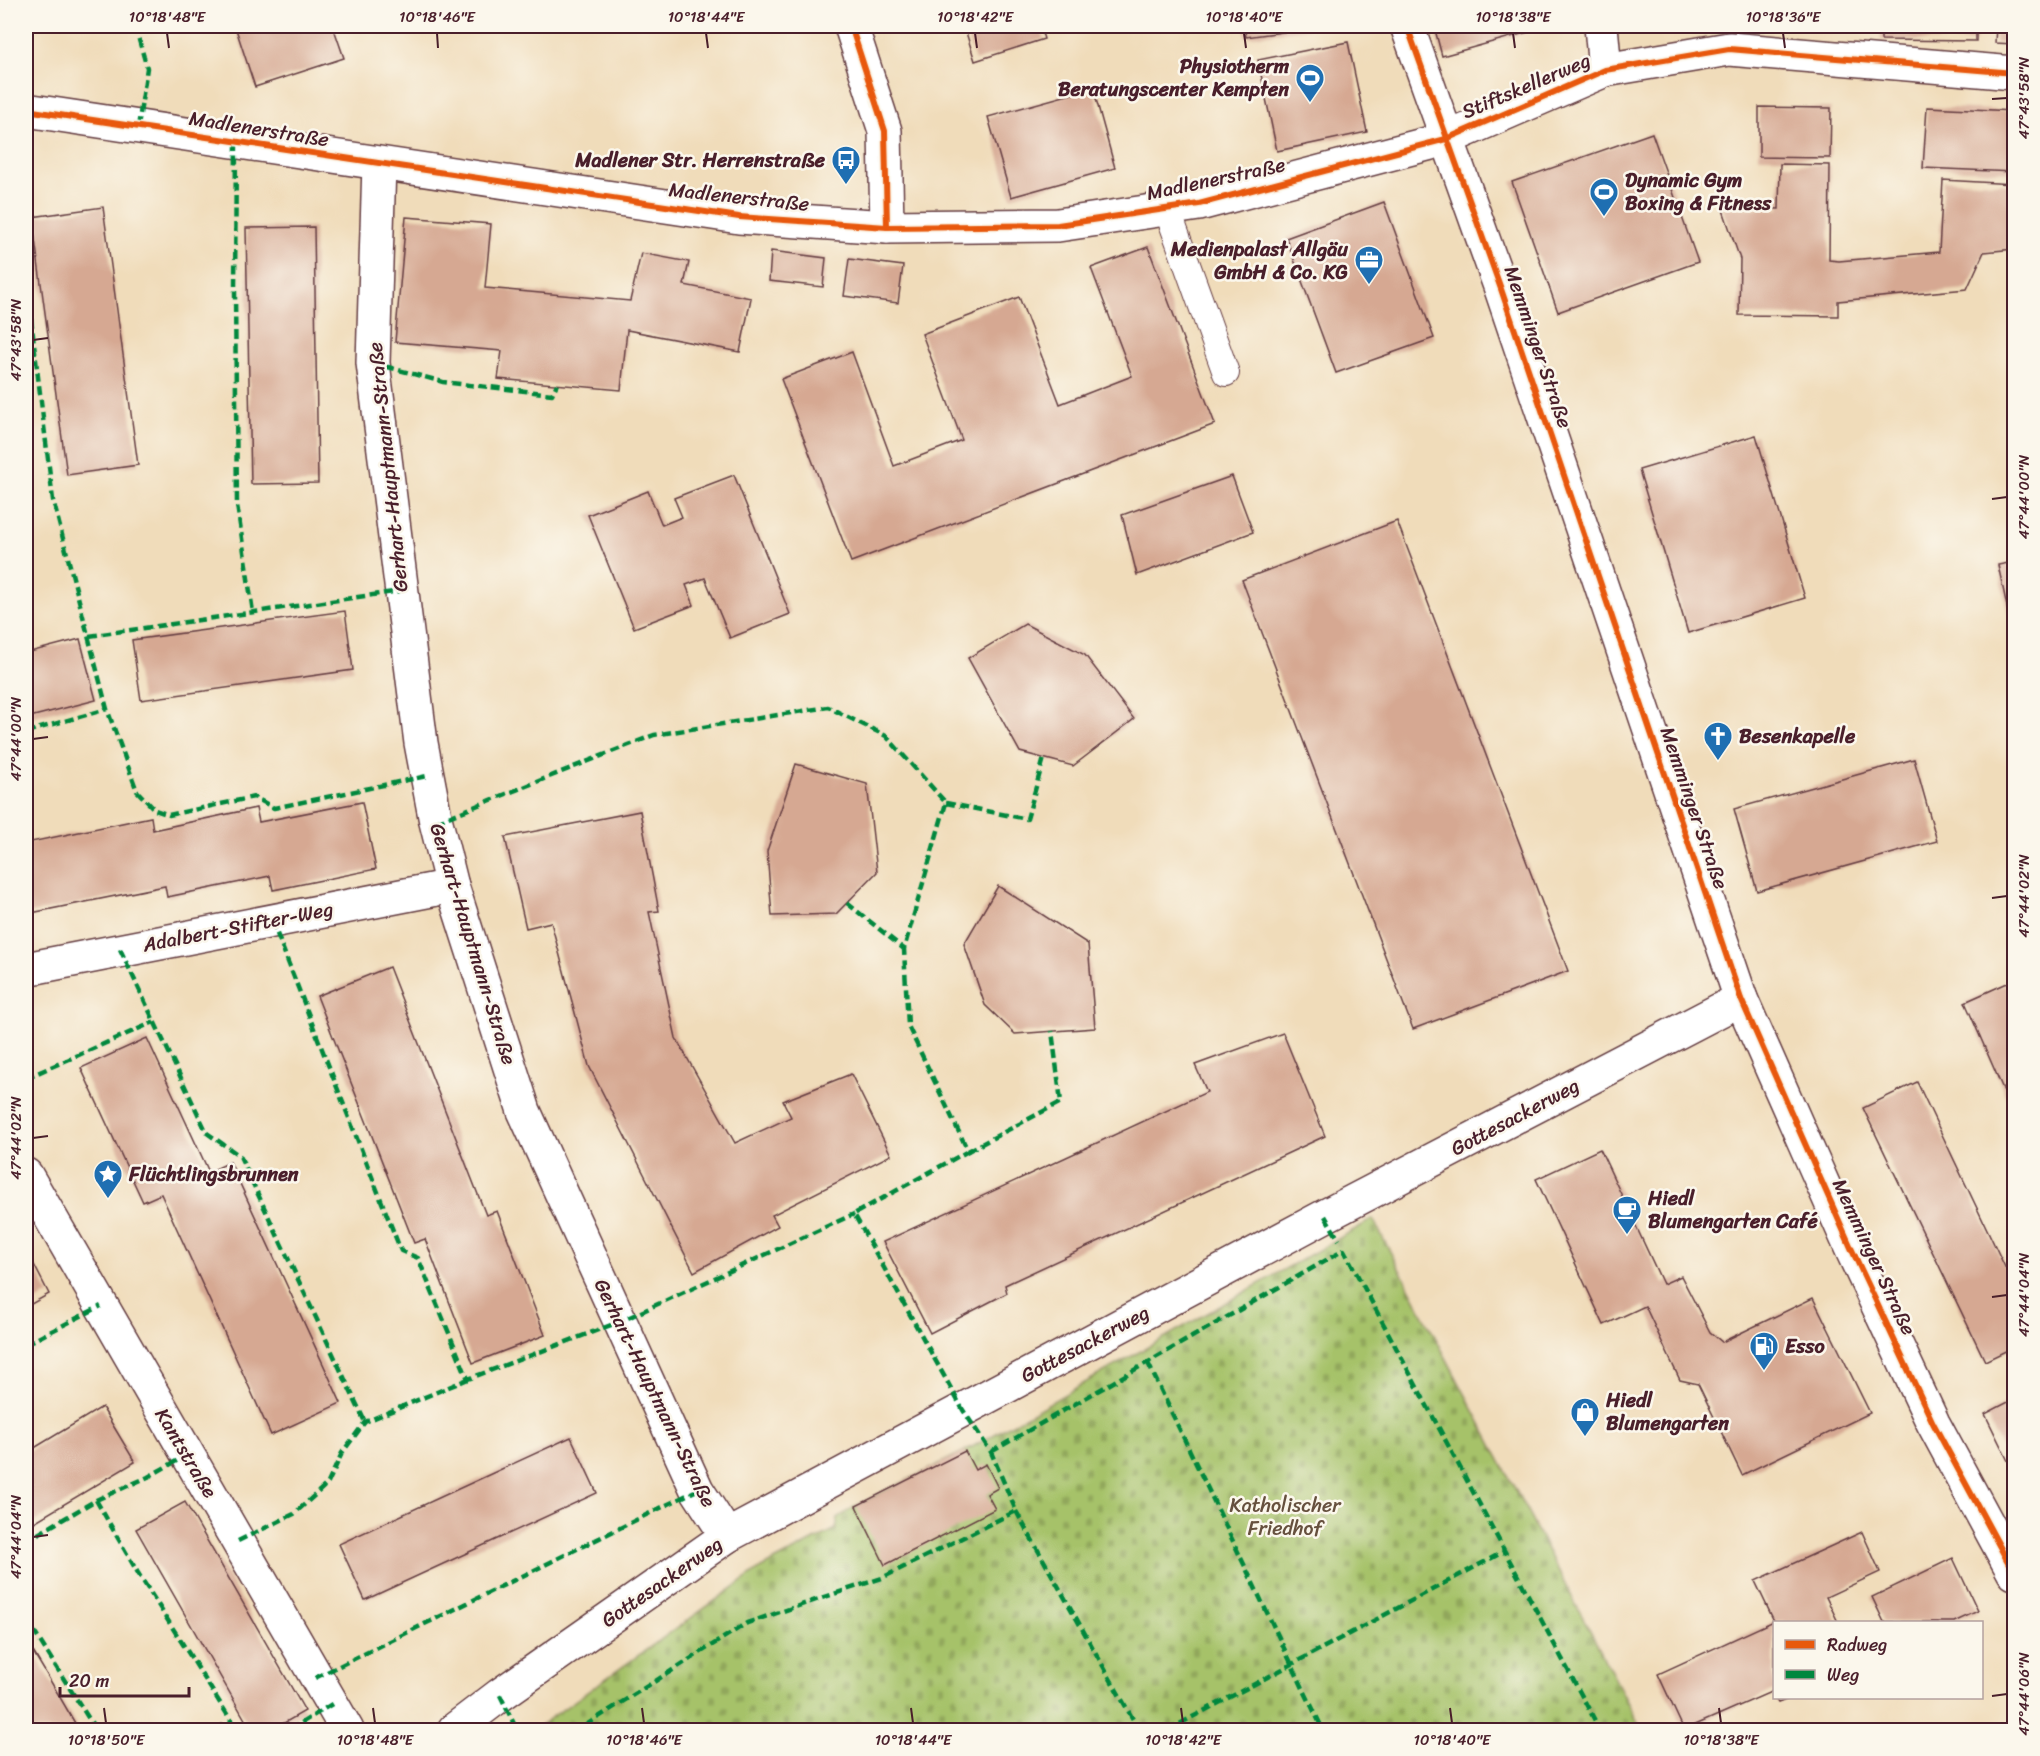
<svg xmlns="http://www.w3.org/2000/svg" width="2040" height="1756" font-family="Sriracha,sans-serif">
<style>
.cemetery{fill:url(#cemetery-stones);stroke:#78704a;stroke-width:1.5}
.building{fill:#d6a892}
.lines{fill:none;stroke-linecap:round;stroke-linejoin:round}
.service-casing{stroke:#633b40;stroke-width:28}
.minor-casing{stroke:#633b40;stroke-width:36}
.tertiary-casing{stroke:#633b40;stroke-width:36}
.service{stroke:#fff;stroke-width:26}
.minor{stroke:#fff;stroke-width:33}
.tertiary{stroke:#fff;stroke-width:33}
.quiet{stroke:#00873e;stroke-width:4.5;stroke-dasharray:9 4.5;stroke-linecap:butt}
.cycleway-casing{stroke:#fbf7ec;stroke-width:10}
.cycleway{stroke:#e8590c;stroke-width:6}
.ticks{fill:none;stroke:#4a1f2b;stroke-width:2}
.labels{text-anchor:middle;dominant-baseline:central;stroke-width:5;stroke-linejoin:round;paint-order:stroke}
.poi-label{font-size:20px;font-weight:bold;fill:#4a1f2b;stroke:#fbf7ec;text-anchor:start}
.street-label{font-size:20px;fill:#4a1f2b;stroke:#fbf7ec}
.park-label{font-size:20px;fill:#66503e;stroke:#fbf7ec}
.neatline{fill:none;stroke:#4a1f2b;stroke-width:2}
.ticks-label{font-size:15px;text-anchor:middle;fill:#4a1f2b}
</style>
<defs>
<pattern id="cemetery-stones" width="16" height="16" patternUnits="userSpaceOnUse" patternTransform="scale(1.5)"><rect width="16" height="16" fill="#a6c269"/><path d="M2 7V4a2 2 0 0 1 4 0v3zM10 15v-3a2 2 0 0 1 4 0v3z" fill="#90a65b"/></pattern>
</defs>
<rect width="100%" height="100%" fill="#fbf7ec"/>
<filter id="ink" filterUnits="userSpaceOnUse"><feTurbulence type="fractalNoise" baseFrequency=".0167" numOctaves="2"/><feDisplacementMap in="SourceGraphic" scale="12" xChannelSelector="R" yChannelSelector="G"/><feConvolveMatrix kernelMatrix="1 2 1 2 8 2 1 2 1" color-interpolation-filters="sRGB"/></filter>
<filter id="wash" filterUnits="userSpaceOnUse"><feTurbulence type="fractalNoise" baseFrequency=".008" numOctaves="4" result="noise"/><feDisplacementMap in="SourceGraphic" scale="24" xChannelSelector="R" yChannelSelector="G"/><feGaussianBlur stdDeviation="1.35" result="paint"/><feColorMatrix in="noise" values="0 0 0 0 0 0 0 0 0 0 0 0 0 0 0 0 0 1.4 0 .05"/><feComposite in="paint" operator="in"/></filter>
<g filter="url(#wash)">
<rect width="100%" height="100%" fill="#f0dcba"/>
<path class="cemetery" d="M 1373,1219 L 1642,1730 L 534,1730 L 761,1568 L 836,1529 L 838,1518 L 856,1506 L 965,1451 Z"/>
<g id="blocks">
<g class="building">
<path d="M 235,26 L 333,26 L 344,58 L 255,87 Z"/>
<path d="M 964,26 L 1040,26 L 1044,39 L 975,61 Z"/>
<path d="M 1244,26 L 1318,26 L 1318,27 L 1246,37 Z"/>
<path d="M 1434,26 L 1550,26 L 1442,56 Z"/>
<path d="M 1881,26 L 1976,26 L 1976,41 L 1881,40 Z"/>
<path d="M 1996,26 L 2014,26 L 2014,44 L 1995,43 Z"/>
<path d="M 1348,42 L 1367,132 L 1277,151 L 1258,60 Z"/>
<path d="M 1093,88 L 1115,168 L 1011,197 L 988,117 Z"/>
<path d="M 1759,107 L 1831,108 L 1830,158 L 1759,157 Z"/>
<path d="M 1927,107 L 2014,111 L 2014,172 L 1923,168 Z"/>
<path d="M 1652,133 L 1698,262 L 1558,312 L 1512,182 Z"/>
<path d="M 1780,164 L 1830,165 L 1829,260 L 1839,261 L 1939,252 L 1943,180 L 2014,184 L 2014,249 L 1984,252 L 1967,289 L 1838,301 L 1838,316 L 1739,315 L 1740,259 L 1722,207 L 1779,209 Z"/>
<path d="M 1384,202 L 1434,338 L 1336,373 L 1286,238 Z"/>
<path d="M 103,207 L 138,465 L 67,475 L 32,217 Z"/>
<path d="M 406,217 L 491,224 L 485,288 L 630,301 L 641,253 L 689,262 L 684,285 L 751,298 L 740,352 L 627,330 L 621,390 L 498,379 L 502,351 L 395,342 Z"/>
<path d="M 314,227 L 318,483 L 251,484 L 246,228 Z"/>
<path d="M 1148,247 L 1215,424 L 851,562 L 781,379 L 852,352 L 894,466 L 962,440 L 922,334 L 1019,297 L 1060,404 L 1132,376 L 1091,268 Z"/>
<path d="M 771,251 L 826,258 L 823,287 L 769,281 Z"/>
<path d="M 849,259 L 903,266 L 898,303 L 844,296 Z"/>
<path d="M 1756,435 L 1805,598 L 1688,633 L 1639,470 Z"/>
<path d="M 734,475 L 790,614 L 730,638 L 705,578 L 686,585 L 694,605 L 634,628 L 588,515 L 648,491 L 662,525 L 682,517 L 674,498 Z"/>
<path d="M 1232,476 L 1253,532 L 1137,575 L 1122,515 Z"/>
<path d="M 1397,521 L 1568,971 L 1413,1029 L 1242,580 Z"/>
<path d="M 2014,562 L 2014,624 L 2011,625 L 1998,565 Z"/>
<path d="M 345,611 L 353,670 L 141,700 L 132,640 Z"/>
<path d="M 1025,624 L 1085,655 L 1134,719 L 1073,766 L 1020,752 L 968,658 Z"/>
<path d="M 80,639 L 96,700 L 26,718 L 26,653 Z"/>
<path d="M 1914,759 L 1937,841 L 1757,891 L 1734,809 Z"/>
<path d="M 796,764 L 867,784 L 877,872 L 836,914 L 772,916 L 767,851 Z"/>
<path d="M 362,802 L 376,869 L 273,890 L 270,876 L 167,897 L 165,886 L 26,914 L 26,843 L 151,817 L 153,830 L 256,808 L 259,822 Z"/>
<path d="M 640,811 L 659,911 L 649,912 L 676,1038 L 735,1143 L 791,1117 L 783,1101 L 851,1074 L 891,1155 L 772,1215 L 778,1226 L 694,1272 L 589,1066 L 551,922 L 526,928 L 505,837 Z"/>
<path d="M 998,886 L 1088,944 L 1095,1028 L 1015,1034 L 985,1005 L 964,944 Z"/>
<path d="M 389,967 L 486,1215 L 497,1211 L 545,1335 L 473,1363 L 425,1239 L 414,1243 L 317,996 Z"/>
<path d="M 2014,980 L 2014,1125 L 2006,1105 L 2009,1103 L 1965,1002 Z"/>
<path d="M 1283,1033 L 1325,1136 L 1005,1285 L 1007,1293 L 930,1333 L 883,1242 L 1207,1092 L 1195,1065 Z"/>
<path d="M 147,1038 L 209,1172 L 230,1162 L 341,1403 L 271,1435 L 161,1194 L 143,1202 L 81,1068 Z"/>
<path d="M 1917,1082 L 2014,1286 L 2014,1347 L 1985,1361 L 1863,1108 Z"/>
<path d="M 1600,1149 L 1663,1284 L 1681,1276 L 1710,1332 L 1722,1342 L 1813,1298 L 1870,1413 L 1742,1475 L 1698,1384 L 1680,1380 L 1645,1306 L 1604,1325 L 1536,1179 Z"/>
<path d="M 26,1249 L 49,1294 L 26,1307 Z"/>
<path d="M 2014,1399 L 2014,1473 L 1985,1414 Z"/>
<path d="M 102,1407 L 135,1462 L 26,1527 L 26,1453 Z"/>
<path d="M 571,1437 L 597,1493 L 365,1600 L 339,1544 Z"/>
<path d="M 965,1451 L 975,1470 L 986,1464 L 998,1488 L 987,1494 L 995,1509 L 885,1565 L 856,1506 Z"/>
<path d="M 185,1502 L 305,1711 L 272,1730 L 251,1730 L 136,1529 Z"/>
<path d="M 1862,1532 L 1880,1572 L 1826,1597 L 1838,1622 L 1774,1622 L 1774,1695 L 1773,1691 L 1684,1730 L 1658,1674 L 1774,1621 L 1755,1581 Z"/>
<path d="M 1953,1558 L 1978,1611 L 1954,1622 L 1884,1622 L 1872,1597 Z"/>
<path d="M 26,1640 L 47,1675 L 79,1730 L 26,1730 Z"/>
<path d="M 1775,1698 L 1791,1698 L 1778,1703 Z"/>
<path d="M 222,1724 L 226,1730 L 212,1730 Z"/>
</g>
</g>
</g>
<g filter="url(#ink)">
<use href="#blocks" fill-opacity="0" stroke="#633b40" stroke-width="1.5"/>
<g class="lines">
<g class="service-casing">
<path id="service" d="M 1167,209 L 1226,373"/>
</g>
<g class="minor-casing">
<g id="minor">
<path d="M 851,26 L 885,131 L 887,227"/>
<path d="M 1601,26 L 1605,70"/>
<path d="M 26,110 L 739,217 L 887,227 L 1058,225 L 1199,204 L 1446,139 L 1605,70 L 1729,49 L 2014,73"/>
<path d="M 379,164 L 373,363 L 421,743 L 436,822 L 452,886 L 524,1111 L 697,1490 L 727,1536"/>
<path d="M 26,969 L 452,886"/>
<path d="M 26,1175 L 347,1730"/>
<path d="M 454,1730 L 500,1695 L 727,1536 L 1325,1216 L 1741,999"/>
</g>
</g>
<g class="tertiary-casing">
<path id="tertiary" d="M 1407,26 L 1501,289 L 1741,999 L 1852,1250 L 1933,1423 L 2014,1573"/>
</g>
<use href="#service" class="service"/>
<use href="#minor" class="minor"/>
<use href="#tertiary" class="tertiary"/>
<g class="quiet">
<path d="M 135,26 L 147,68 L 138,127"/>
<path d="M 236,142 L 235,292 L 237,505 L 253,612"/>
<path d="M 26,278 L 53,500 L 107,709 L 137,791 L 155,810 L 169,815 L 254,797 L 274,808 L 427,776"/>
<path d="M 373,363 L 443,382 L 552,394 L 557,384"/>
<path d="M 89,636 L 400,591"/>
<path d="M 26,732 L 107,709"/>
<path d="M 946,803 L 1027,819 L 1044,758"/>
<path d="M 436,822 L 654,735 L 828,707 L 886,736 L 946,803 L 904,949 L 908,1026 L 968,1151 L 854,1214 L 963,1410 L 991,1452 L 1016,1511 L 882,1578 L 747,1623 L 578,1730"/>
<path d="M 847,903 L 904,949"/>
<path d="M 272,921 L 401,1251 L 418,1258 L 468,1379 L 619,1322 L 854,1214"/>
<path d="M 120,949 L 207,1133 L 240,1156 L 365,1422"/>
<path d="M 26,1078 L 154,1022"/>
<path d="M 968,1151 L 1061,1102 L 1052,1031"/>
<path d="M 1325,1216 L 1339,1240"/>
<path d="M 26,1344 L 101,1306"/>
<path d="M 1148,1363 L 1323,1730"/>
<path d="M 991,1452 L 1344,1250 L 1600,1730"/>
<path d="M 96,1500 L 138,1573 L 237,1730"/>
<path d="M 1016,1511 L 1139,1730"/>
<path d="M 26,1541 L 96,1500 L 148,1477 L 187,1455"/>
<path d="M 238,1541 L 294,1514 L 328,1483 L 342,1453 L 365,1422 L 468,1379"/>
<path d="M 26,1619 L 96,1730"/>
<path d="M 315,1678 L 697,1490"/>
<path d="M 500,1695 L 517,1730"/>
<path d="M 290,1730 L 332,1704"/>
<path d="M 1168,1730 L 1505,1551"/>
</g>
<g class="cycleway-casing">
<g id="cycleway">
<path d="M 851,26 L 885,131 L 887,227"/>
<path d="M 1407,26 L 1501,289 L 1741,999 L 1852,1250 L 1933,1423 L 2014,1573"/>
<path d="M 26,110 L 739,217 L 887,227 L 1058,225 L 1199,204 L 1446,139 L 1605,70 L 1729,49 L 2014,73"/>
</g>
</g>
<use href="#cycleway" class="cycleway"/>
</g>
</g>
<path class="ticks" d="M 167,33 L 169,48M 437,33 L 438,48M 706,33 L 708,48M 975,33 L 977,48M 1244,33 L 1246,48M 1513,33 L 1515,48M 1783,33 L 1785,48M 1992,99 L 2007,98M 33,340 L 48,338M 1992,499 L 2007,497M 33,739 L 48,737M 1992,898 L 2007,896M 33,1138 L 48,1136M 1992,1297 L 2007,1295M 33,1537 L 48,1535M 1992,1696 L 2007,1694M 104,1708 L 106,1723M 373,1708 L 375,1723M 642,1708 L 644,1723M 911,1708 L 913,1723M 1181,1708 L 1183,1723M 1450,1708 L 1452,1723M 1719,1708 L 1721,1723"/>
<defs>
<g id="stadium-pin" transform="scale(1.5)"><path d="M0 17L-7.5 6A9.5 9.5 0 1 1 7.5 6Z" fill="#1f6fb2" stroke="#fbf7ec"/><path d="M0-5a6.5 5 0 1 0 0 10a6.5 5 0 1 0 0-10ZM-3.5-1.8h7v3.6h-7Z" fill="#fff"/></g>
<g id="bus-pin" transform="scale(1.5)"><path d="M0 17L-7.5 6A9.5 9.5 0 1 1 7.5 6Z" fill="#1f6fb2" stroke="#fbf7ec"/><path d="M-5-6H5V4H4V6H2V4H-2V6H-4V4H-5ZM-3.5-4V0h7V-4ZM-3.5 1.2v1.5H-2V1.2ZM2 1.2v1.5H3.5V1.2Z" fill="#fff"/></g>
<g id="office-pin" transform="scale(1.5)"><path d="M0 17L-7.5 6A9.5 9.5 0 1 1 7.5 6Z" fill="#1f6fb2" stroke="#fbf7ec"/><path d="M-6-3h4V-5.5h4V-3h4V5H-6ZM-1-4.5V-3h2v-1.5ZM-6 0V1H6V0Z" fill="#fff"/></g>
<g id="church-pin" transform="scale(1.5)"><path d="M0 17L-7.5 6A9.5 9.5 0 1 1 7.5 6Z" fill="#1f6fb2" stroke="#fbf7ec"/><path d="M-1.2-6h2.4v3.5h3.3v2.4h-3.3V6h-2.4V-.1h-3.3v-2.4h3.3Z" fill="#fff"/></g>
<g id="sight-pin" transform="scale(1.5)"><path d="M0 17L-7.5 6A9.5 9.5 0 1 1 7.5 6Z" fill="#1f6fb2" stroke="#fbf7ec"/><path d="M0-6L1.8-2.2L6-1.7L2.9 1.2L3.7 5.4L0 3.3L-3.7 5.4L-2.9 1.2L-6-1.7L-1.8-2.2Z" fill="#fff"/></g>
<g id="cafe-pin" transform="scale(1.5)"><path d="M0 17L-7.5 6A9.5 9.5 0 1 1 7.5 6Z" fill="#1f6fb2" stroke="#fbf7ec"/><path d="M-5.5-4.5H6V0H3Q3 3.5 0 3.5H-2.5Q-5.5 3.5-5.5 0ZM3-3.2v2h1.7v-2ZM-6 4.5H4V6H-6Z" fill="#fff"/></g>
<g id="fuel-pin" transform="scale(1.5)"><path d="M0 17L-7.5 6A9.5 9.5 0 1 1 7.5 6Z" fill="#1f6fb2" stroke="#fbf7ec"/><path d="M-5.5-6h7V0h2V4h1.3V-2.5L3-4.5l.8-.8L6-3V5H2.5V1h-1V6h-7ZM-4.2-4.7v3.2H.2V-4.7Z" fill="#fff"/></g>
<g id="shop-pin" transform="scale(1.5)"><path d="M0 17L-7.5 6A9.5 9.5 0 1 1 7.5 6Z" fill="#1f6fb2" stroke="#fbf7ec"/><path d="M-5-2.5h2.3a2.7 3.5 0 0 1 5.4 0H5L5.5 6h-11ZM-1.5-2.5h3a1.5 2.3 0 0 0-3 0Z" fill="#fff"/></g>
</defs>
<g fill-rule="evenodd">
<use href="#stadium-pin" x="1310" y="78"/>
<use href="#bus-pin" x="846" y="160"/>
<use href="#stadium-pin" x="1604" y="192"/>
<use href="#office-pin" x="1369" y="260"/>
<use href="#church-pin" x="1718" y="736"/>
<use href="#sight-pin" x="108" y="1174"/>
<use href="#cafe-pin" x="1627" y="1210"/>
<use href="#fuel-pin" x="1764" y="1346"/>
<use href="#shop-pin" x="1585" y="1412"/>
</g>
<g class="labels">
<g class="poi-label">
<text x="1289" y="66" text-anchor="end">Physiotherm<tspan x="1289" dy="23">Beratungscenter Kempten</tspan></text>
<text x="825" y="160" text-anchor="end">Madlener Str. Herrenstraße</text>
<text x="1625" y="180">Dynamic Gym<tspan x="1625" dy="23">Boxing &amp; Fitness</tspan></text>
<text x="1348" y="249" text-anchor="end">Medienpalast Allgäu<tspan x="1348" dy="23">GmbH &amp; Co. KG</tspan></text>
<text x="1739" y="736">Besenkapelle</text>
<text x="129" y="1174">Flüchtlingsbrunnen</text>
<text x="1648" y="1198">Hiedl<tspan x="1648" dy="23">Blumengarten Café</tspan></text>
<text x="1785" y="1346">Esso</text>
<text x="1606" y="1400">Hiedl<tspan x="1606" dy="23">Blumengarten</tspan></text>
</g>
<g class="street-label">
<text transform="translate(1526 86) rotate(-23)">Stiftskellerweg</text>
<text transform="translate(259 129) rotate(9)">Madlenerstraße</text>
<text transform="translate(1216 179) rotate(-12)">Madlenerstraße</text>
<text transform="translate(739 197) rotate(6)">Madlenerstraße</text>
<text transform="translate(1538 347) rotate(71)">Memminger Straße</text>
<text transform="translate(388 467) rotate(-96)">Gerhart-Hauptmann-Straße</text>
<text transform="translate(1694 808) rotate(71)">Memminger Straße</text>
<text transform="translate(238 927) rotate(-11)">Adalbert-Stifter-Weg</text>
<text transform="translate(473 944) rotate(73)">Gerhart-Hauptmann-Straße</text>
<text transform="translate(1515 1117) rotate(-28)">Gottesackerweg</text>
<text transform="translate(1874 1257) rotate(65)">Memminger Straße</text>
<text transform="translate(1085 1344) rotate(-28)">Gottesackerweg</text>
<text transform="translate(655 1393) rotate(64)">Gerhart-Hauptmann-Straße</text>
<text transform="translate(186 1453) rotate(59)">Kantstraße</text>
<text transform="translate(662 1582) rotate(-35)">Gottesackerweg</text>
</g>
<g class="park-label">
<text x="1285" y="1505">Katholischer<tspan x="1285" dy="23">Friedhof</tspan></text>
</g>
</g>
<rect width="2040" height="1756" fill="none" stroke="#fbf7ec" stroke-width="66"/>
<rect x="1773" y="1621" width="210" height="78" fill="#fbf7ec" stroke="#b4a19f" stroke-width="1.5"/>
<rect x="1785" y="1640" width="30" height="9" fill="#e8590c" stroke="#b4a19f" stroke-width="1.5"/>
<text x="1827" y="1651" font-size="18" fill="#4a1f2b">Radweg</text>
<rect x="1785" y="1670" width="30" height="9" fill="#00873e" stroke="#b4a19f" stroke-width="1.5"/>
<text x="1827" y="1681" font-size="18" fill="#4a1f2b">Weg</text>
<path d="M60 1687v9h129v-9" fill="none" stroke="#4a1f2b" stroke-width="3"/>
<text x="69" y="1687" font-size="18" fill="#4a1f2b" stroke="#fbf7ec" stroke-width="4.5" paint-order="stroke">20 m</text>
<rect x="33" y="33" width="1974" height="1690" class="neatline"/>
<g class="ticks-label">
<text x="167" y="22">10°18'48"E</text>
<text x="437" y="22">10°18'46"E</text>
<text x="706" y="22">10°18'44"E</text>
<text x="975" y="22">10°18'42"E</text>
<text x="1244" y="22">10°18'40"E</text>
<text x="1513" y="22">10°18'38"E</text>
<text x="1783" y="22">10°18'36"E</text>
<text transform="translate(2024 98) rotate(-90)" y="5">47°43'58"N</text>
<text transform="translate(16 340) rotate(-90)" y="5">47°43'58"N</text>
<text transform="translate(2024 497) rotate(-90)" y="5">47°44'00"N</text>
<text transform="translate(16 739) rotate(-90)" y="5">47°44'00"N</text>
<text transform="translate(2024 896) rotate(-90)" y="5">47°44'02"N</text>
<text transform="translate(16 1138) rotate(-90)" y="5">47°44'02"N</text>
<text transform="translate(2024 1295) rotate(-90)" y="5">47°44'04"N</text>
<text transform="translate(16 1537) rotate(-90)" y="5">47°44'04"N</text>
<text transform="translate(2024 1694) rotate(-90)" y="5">47°44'06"N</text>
<text x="106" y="1745">10°18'50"E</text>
<text x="375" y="1745">10°18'48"E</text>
<text x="644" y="1745">10°18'46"E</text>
<text x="913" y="1745">10°18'44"E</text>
<text x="1183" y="1745">10°18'42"E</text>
<text x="1452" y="1745">10°18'40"E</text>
<text x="1721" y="1745">10°18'38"E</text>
</g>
</svg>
